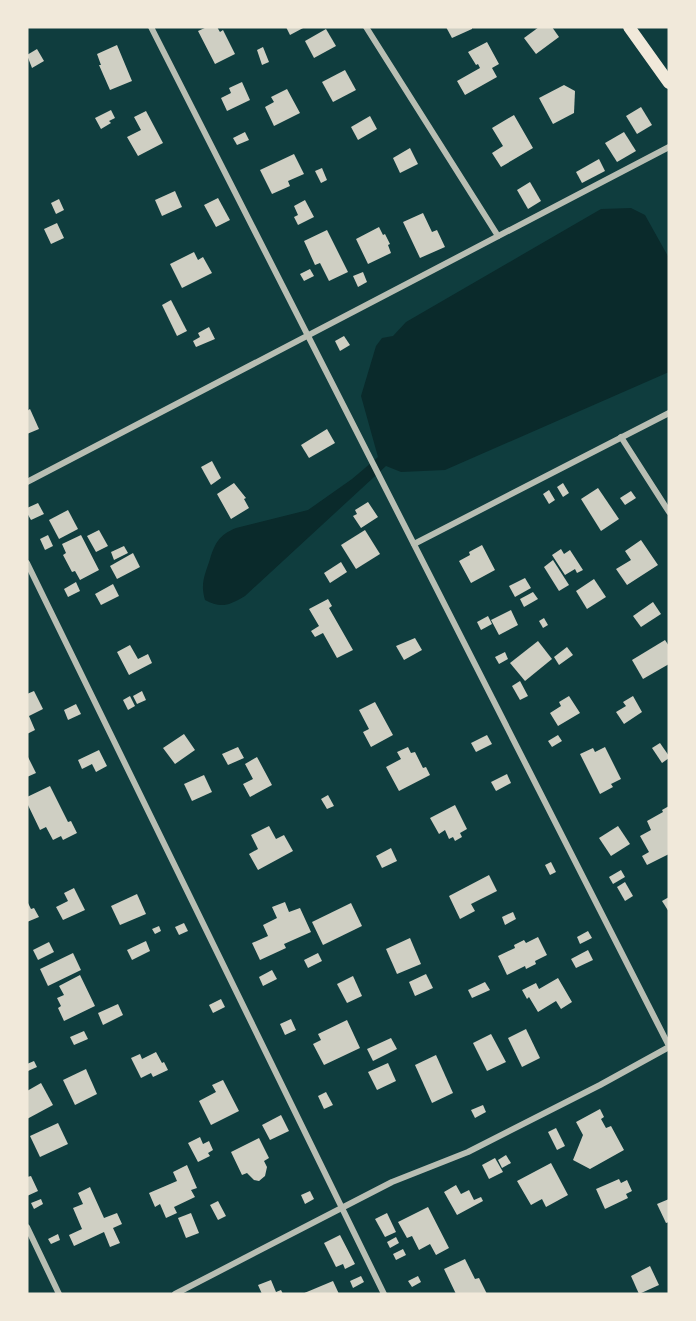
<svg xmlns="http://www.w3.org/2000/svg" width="696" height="1321" font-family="'PT Sans Narrow',sans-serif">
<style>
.water{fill:#0a2a2b}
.building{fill:#cfcfc3}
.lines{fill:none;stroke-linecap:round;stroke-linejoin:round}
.minor{stroke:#b8beb3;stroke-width:6}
.secondary{stroke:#f1e9da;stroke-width:12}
</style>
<rect width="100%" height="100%" fill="#0f3d3e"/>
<path class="water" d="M 631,208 L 645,215 L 669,258 L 669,372 L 445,470 L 401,472 L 386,466 L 245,596 C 230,605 221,609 205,600 C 200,583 205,575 210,559 C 215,543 219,535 236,528 L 308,510 L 352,479 L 378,457 L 361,396 L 376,346 L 382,338 L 393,336 L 406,322 L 601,209 Z"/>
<g class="building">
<path d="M 207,27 L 217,27 L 220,32 L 223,30 L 235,54 L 215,64 L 198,31 Z"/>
<path d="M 286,27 L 305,27 L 290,35 Z"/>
<path d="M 446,27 L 472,27 L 472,29 L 452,38 Z"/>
<path d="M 539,27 L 552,27 L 559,37 L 536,54 L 524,38 Z"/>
<path d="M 326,29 L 336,46 L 314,58 L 305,41 Z"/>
<path d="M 487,42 L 499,64 L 492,68 L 497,77 L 465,95 L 457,81 L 480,68 L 478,64 L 476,65 L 468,52 Z"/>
<path d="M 117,45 L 132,81 L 110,90 L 99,65 L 101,65 L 97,54 Z"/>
<path d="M 263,47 L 269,62 L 262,65 L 257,50 Z"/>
<path d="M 37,49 L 44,61 L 32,68 L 27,55 Z"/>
<path d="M 345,70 L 356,90 L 333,102 L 322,82 Z"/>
<path d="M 242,82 L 250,100 L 227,111 L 221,98 L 231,93 L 229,88 Z"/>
<path d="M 564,85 L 575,91 L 574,113 L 553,124 L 539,98 Z"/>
<path d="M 287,89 L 300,113 L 274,126 L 265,107 L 274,102 L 271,97 Z"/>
<path d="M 641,107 L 652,125 L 637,134 L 626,116 Z"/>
<path d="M 111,110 L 115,118 L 109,121 L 111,123 L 101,129 L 95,118 Z"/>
<path d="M 146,111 L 163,143 L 138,156 L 127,137 L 141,130 L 134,117 Z"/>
<path d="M 514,115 L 533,148 L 501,167 L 492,153 L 503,146 L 492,128 Z"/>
<path d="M 370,116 L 377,129 L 358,140 L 351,127 Z"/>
<path d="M 245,132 L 249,140 L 237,145 L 233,138 Z"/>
<path d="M 624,132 L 636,151 L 617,162 L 605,143 Z"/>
<path d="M 410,148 L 418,164 L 400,173 L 393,158 Z"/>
<path d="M 294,154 L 304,174 L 288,181 L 290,186 L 272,194 L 260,170 Z"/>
<path d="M 599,159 L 605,171 L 582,183 L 576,172 Z"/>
<path d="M 322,168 L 327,180 L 321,183 L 315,171 Z"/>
<path d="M 530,182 L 541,201 L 528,209 L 517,190 Z"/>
<path d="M 175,191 L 182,207 L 162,216 L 155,200 Z"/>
<path d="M 218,198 L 230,220 L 216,227 L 204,205 Z"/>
<path d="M 59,199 L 64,210 L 56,214 L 51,203 Z"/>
<path d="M 305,200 L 314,217 L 298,225 L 294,217 L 298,215 L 294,206 Z"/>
<path d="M 423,213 L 432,232 L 437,230 L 445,247 L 420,258 L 403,222 Z"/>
<path d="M 57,223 L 64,238 L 51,244 L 44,229 Z"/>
<path d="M 379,227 L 383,235 L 385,234 L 390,244 L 388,245 L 391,253 L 368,264 L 356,239 Z"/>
<path d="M 327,230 L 348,272 L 329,281 L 320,263 L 315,265 L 304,241 Z"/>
<path d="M 194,252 L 198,260 L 203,257 L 212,273 L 182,288 L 170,264 Z"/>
<path d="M 310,269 L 314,276 L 304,281 L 300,274 Z"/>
<path d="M 363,272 L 367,282 L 358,287 L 353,276 Z"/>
<path d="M 171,300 L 187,331 L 177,336 L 162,305 Z"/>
<path d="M 209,327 L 215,339 L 196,347 L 193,341 L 200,337 L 198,333 Z"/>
<path d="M 344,336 L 350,345 L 340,351 L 335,341 Z"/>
<path d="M 30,409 L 39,429 L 27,434 L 27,411 Z"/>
<path d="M 327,429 L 335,443 L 309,458 L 301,445 Z"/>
<path d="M 212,461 L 221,478 L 211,485 L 201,467 Z"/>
<path d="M 234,483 L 246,498 L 244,499 L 249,508 L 231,519 L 217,494 Z"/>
<path d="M 563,483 L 569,493 L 563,497 L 557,487 Z"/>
<path d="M 598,488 L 619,519 L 601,531 L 581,499 Z"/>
<path d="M 549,490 L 555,500 L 549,504 L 543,494 Z"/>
<path d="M 631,491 L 636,498 L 625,505 L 620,498 Z"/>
<path d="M 368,502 L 378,517 L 361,528 L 353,516 L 357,514 L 355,510 Z"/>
<path d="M 38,503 L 44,514 L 31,520 L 27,513 L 27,508 Z"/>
<path d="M 68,510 L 78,529 L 59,539 L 49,520 Z"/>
<path d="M 99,530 L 108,546 L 96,552 L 87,536 Z"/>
<path d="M 365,530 L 380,554 L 356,569 L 341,545 Z"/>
<path d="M 48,535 L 53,546 L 45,550 L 40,539 Z"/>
<path d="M 81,535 L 99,570 L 80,580 L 75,571 L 72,572 L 63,555 L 66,553 L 62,544 Z"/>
<path d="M 641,540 L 658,565 L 627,585 L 616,569 L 631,560 L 625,551 Z"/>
<path d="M 482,545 L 495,570 L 471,583 L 459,561 L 470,555 L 469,552 Z"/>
<path d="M 124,546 L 128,553 L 114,560 L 111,552 Z"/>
<path d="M 561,549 L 564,554 L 570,550 L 583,570 L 577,573 L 575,569 L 565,575 L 552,555 Z"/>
<path d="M 133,553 L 140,567 L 117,579 L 110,566 Z"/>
<path d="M 553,560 L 569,585 L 559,591 L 544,567 Z"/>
<path d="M 341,562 L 347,572 L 330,583 L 324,573 Z"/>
<path d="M 525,578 L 531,588 L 515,597 L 509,586 Z"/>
<path d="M 594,579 L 606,597 L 587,609 L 576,591 Z"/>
<path d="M 76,582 L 80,591 L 68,597 L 64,589 Z"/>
<path d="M 113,584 L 119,596 L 101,605 L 95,594 Z"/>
<path d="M 533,592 L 538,599 L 524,607 L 520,599 Z"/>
<path d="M 328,599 L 332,606 L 329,608 L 353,650 L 337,658 L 323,633 L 315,637 L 311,631 L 319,626 L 309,609 Z"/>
<path d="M 653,602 L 661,614 L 641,627 L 633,616 Z"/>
<path d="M 511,610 L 518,625 L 499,635 L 491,620 Z"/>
<path d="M 488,616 L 492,624 L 481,630 L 477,622 Z"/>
<path d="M 544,618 L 548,625 L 543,628 L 539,621 Z"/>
<path d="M 415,638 L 422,650 L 404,660 L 396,646 Z"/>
<path d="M 665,640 L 669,646 L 669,664 L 643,679 L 632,660 Z"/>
<path d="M 538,641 L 552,659 L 525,681 L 510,663 Z"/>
<path d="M 130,645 L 138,659 L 148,654 L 152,663 L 129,675 L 117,652 Z"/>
<path d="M 567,647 L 573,655 L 559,665 L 554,657 Z"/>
<path d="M 505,652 L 508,659 L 499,664 L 495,657 Z"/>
<path d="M 520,681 L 528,696 L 520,700 L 512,686 Z"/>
<path d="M 34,691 L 43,709 L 29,716 L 35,730 L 27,734 L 27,694 Z"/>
<path d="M 142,691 L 146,700 L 137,704 L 133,696 Z"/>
<path d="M 130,696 L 135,706 L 128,710 L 123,700 Z"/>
<path d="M 569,696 L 580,713 L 558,726 L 550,713 L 561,706 L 559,702 Z"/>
<path d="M 633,696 L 642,712 L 624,724 L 616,712 L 626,706 L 623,702 Z"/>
<path d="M 375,702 L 393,735 L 371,747 L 363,732 L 369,729 L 359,710 Z"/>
<path d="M 76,704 L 81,714 L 68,720 L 64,710 Z"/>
<path d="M 184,734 L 195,750 L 175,764 L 163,748 Z"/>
<path d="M 487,735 L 492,744 L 476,752 L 471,743 Z"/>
<path d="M 558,735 L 562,741 L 552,747 L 548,741 Z"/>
<path d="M 660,743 L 669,756 L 669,758 L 662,763 L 652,748 Z"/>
<path d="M 238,747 L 244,758 L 228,765 L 222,754 Z"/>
<path d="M 408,747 L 411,753 L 415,752 L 423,768 L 426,767 L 430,775 L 399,791 L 386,767 L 401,759 L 397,752 Z"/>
<path d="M 605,747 L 621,779 L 611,784 L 613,787 L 600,794 L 580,754 L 593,748 L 595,752 Z"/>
<path d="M 99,750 L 107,766 L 96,772 L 92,764 L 82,769 L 78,760 Z"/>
<path d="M 27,755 L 36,773 L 27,777 Z"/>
<path d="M 257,757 L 272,785 L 250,797 L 243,784 L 253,779 L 245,764 Z"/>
<path d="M 507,774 L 511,783 L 496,791 L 491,782 Z"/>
<path d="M 204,775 L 212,792 L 192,801 L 184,784 Z"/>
<path d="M 50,786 L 68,822 L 71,821 L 77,833 L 63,840 L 61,836 L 53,840 L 46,827 L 40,830 L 27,803 L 27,797 Z"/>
<path d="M 328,795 L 334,806 L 327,809 L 321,799 Z"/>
<path d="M 455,805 L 467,829 L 460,833 L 462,837 L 455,841 L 453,837 L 449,839 L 445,830 L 439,834 L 430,818 Z"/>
<path d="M 669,806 L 669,854 L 647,865 L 642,856 L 649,852 L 640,836 L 651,830 L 647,821 L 663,812 L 662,810 Z"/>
<path d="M 269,826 L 276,839 L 284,835 L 293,851 L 258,870 L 249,854 L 258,849 L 251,835 Z"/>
<path d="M 618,826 L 630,844 L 611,856 L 599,838 Z"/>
<path d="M 391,848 L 397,861 L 382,868 L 376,856 Z"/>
<path d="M 551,862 L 556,872 L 550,875 L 545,865 Z"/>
<path d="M 621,870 L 625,877 L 613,884 L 609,877 Z"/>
<path d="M 489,875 L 497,891 L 471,904 L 475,911 L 460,919 L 449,896 Z"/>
<path d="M 625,882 L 633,896 L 625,901 L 617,887 Z"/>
<path d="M 74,888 L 85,910 L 63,920 L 56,907 L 68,901 L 64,893 Z"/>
<path d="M 137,894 L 146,914 L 120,925 L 111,906 Z"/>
<path d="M 669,897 L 669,912 L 662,901 Z"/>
<path d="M 27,901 L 31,909 L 34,908 L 39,917 L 27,922 Z"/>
<path d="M 285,902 L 289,912 L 300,908 L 311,932 L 284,944 L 286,948 L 260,960 L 252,943 L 268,936 L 263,925 L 277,918 L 272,907 Z"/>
<path d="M 351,903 L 362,926 L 323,945 L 312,922 Z"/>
<path d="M 513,912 L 516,919 L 505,925 L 502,917 Z"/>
<path d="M 184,923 L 188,931 L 179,935 L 175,927 Z"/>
<path d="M 159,926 L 161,931 L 155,934 L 152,929 Z"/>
<path d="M 588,931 L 592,938 L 580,944 L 577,937 Z"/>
<path d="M 538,937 L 547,955 L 535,961 L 536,964 L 526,969 L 525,966 L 507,975 L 498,956 L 515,948 L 514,945 L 524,940 L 526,943 Z"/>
<path d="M 410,938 L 421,964 L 397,974 L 386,949 Z"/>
<path d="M 146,941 L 150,951 L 132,960 L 127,950 Z"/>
<path d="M 49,942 L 54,952 L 38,960 L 33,950 Z"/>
<path d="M 588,950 L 593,960 L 576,968 L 571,959 Z"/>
<path d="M 73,953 L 81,970 L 48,986 L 40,969 Z"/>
<path d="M 318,953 L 322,961 L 308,968 L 304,960 Z"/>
<path d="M 272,970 L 277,979 L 263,986 L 259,977 Z"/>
<path d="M 426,974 L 433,988 L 415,996 L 409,982 Z"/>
<path d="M 80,975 L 95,1006 L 64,1021 L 58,1008 L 61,1006 L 57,998 L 64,995 L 59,986 Z"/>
<path d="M 353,976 L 362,996 L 347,1003 L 337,984 Z"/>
<path d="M 558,978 L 572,1002 L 561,1009 L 556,1001 L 538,1012 L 529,997 L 527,999 L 522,990 L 536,983 L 539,989 Z"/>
<path d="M 485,982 L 490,990 L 472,998 L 468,990 Z"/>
<path d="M 221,999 L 225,1007 L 213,1013 L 209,1005 Z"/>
<path d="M 118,1004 L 123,1015 L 103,1025 L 98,1013 Z"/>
<path d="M 291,1019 L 296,1030 L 285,1035 L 280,1024 Z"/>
<path d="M 347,1020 L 360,1048 L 324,1065 L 313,1044 L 321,1040 L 318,1034 Z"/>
<path d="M 526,1029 L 540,1058 L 522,1067 L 508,1038 Z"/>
<path d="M 84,1031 L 88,1039 L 74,1045 L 70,1037 Z"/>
<path d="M 491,1034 L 506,1062 L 487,1071 L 473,1043 Z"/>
<path d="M 391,1038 L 397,1049 L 373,1061 L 367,1049 Z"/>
<path d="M 156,1052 L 162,1063 L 164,1062 L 168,1070 L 153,1077 L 151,1073 L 141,1078 L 131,1058 L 140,1054 L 142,1059 Z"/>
<path d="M 436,1055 L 453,1093 L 432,1103 L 415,1065 Z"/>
<path d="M 34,1061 L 37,1067 L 28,1071 L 27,1064 Z"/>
<path d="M 388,1063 L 396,1081 L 377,1090 L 368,1072 Z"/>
<path d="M 86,1069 L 97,1094 L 75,1105 L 63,1080 Z"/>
<path d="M 223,1080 L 239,1111 L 211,1125 L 199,1101 L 216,1092 L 212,1085 Z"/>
<path d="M 41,1083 L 53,1105 L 27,1119 L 27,1091 Z"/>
<path d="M 326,1092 L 333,1105 L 324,1109 L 318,1096 Z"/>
<path d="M 483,1105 L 486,1112 L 475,1118 L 471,1110 Z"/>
<path d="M 600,1109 L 604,1117 L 601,1119 L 606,1128 L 611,1126 L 624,1150 L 590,1169 L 573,1160 L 583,1135 L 576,1122 Z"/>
<path d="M 281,1115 L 289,1131 L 270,1140 L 262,1125 Z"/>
<path d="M 58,1123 L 68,1144 L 40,1157 L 30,1136 Z"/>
<path d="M 556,1128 L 565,1146 L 557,1150 L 548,1132 Z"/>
<path d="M 200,1137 L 203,1144 L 209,1141 L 213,1150 L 208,1153 L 210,1156 L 198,1162 L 188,1143 Z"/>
<path d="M 259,1138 L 269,1158 L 264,1161 L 267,1167 L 265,1176 L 259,1181 L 254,1180 L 247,1173 L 242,1175 L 231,1152 Z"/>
<path d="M 506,1155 L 511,1163 L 502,1168 L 498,1160 Z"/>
<path d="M 495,1158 L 503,1172 L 489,1179 L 482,1165 Z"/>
<path d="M 551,1163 L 568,1195 L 546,1207 L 542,1199 L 531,1205 L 517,1181 Z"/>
<path d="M 187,1165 L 197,1188 L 191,1190 L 195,1197 L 174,1207 L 177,1213 L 166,1218 L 160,1204 L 155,1207 L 149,1193 L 177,1181 L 173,1172 Z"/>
<path d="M 31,1176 L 38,1191 L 27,1196 L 27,1177 Z"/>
<path d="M 619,1179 L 621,1183 L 627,1180 L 632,1191 L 626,1194 L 628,1198 L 605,1209 L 596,1189 Z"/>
<path d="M 456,1185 L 461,1194 L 469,1190 L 474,1200 L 481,1197 L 483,1201 L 457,1215 L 444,1192 Z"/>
<path d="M 90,1187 L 104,1218 L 117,1213 L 122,1224 L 113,1228 L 120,1243 L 110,1247 L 104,1232 L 74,1246 L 69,1235 L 82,1229 L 73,1208 L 83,1204 L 78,1193 Z"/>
<path d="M 310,1191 L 314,1199 L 305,1204 L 301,1195 Z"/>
<path d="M 41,1199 L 43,1204 L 34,1209 L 31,1203 Z"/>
<path d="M 669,1199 L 669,1222 L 666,1223 L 657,1204 Z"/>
<path d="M 218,1201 L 226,1216 L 218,1220 L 210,1205 Z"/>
<path d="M 428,1207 L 449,1248 L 436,1255 L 430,1244 L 419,1250 L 412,1236 L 407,1238 L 398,1222 Z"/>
<path d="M 191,1213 L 199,1233 L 186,1238 L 178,1218 Z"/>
<path d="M 387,1213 L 396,1232 L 385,1237 L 375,1219 Z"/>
<path d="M 58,1234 L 60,1240 L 51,1244 L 48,1239 Z"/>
<path d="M 340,1235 L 355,1264 L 345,1269 L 343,1264 L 336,1267 L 324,1243 Z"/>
<path d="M 396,1237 L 399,1243 L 390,1248 L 387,1242 Z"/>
<path d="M 403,1249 L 406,1255 L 396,1260 L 393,1254 Z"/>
<path d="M 465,1259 L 475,1279 L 479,1278 L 487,1294 L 456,1294 L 444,1269 Z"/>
<path d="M 650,1266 L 659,1285 L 639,1294 L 631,1276 Z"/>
<path d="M 361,1276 L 364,1282 L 353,1288 L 350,1281 Z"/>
<path d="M 418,1276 L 421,1282 L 412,1287 L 408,1281 Z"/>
<path d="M 271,1280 L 276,1292 L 281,1290 L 283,1294 L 262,1294 L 258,1285 Z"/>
<path d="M 333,1281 L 339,1294 L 302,1294 Z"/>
</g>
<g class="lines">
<g class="minor">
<path d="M 151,27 L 669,1046"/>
<path d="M 366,27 L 498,236"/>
<path d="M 621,437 L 669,512"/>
<path d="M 27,482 L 669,147"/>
<path d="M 414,544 L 669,413"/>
<path d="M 27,563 L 384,1294"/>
<path d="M 27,1227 L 59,1294"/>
<path d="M 175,1294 L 392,1182 L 468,1152 L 600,1085 L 669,1047"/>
</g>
<path class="secondary" d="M 629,27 L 669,83"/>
</g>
<rect width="696" height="1321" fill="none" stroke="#f1e9da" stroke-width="57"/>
</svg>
